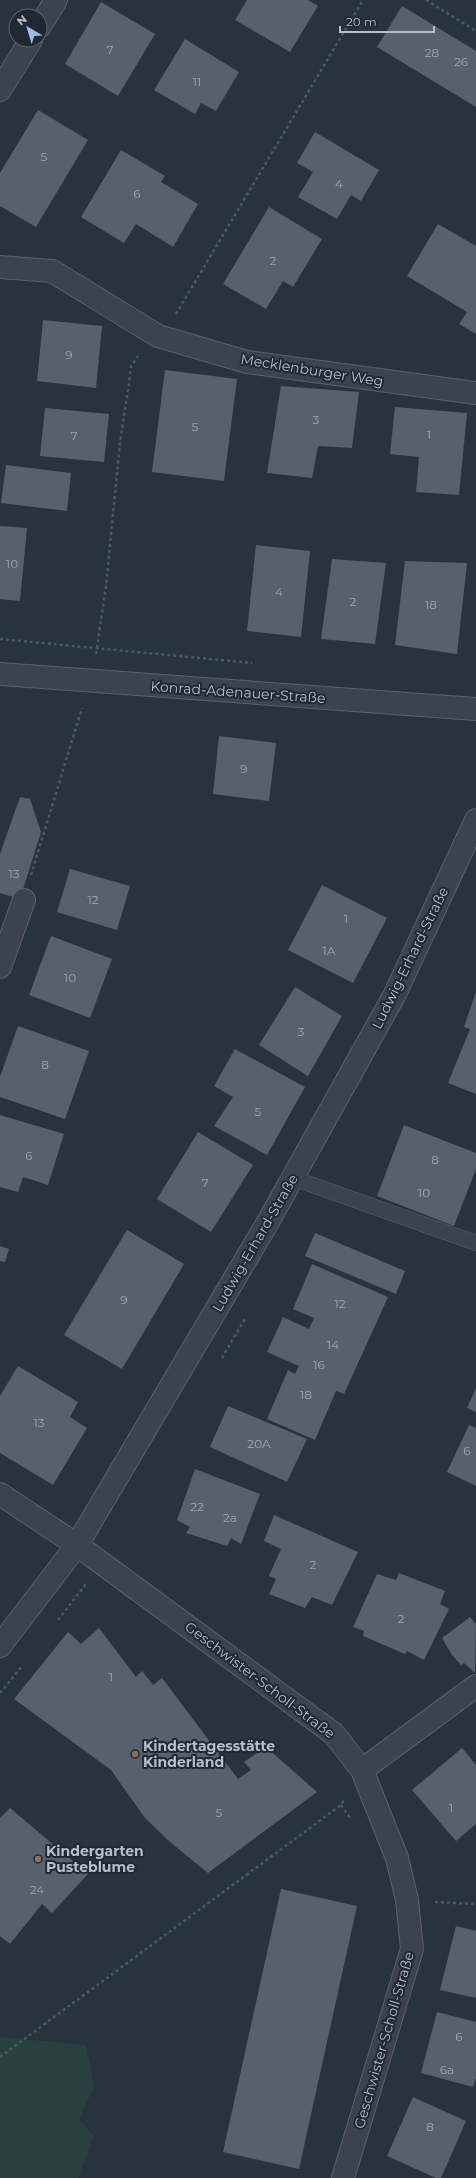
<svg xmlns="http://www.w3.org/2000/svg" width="476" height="2178" font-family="Montserrat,sans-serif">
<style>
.green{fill:#2a4040}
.building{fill:#56616e}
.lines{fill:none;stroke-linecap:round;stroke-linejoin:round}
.service-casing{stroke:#59626c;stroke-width:16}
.minor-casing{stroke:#59626c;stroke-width:24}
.path{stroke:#495d5e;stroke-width:2.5;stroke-dasharray:3 3;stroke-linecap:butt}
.service{stroke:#3b444e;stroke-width:15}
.minor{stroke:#3b444e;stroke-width:22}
.education-dot{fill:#8d6e63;stroke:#202933;stroke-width:1.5}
.labels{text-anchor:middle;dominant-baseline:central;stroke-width:4;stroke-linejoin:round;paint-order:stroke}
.number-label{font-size:12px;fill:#a0a8b2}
.street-label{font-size:14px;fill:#b8bfc9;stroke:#202933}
.poi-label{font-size:14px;font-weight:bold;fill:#b8bfc9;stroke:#202933;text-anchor:start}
</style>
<rect width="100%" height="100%" fill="#27333e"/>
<path class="green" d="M 0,2037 L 86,2045 L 94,2087 L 79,2119 L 94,2136 L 78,2178 L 0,2178 Z"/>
<g class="building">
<path d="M 247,0 L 308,0 L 318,6 L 290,52 L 235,20 Z"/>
<path d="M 101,2 L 155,34 L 118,96 L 65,64 Z"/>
<path d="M 402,6 L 476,51 L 476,107 L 377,47 Z"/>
<path d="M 185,39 L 239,72 L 216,111 L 201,103 L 195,114 L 154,90 Z"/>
<path d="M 38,110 L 88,140 L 36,227 L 0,206 L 0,173 Z"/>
<path d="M 315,132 L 379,170 L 361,201 L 351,195 L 337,219 L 298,197 L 313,172 L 297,163 Z"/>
<path d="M 121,150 L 165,176 L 161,182 L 198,204 L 173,247 L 136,224 L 124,243 L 81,217 Z"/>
<path d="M 269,207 L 322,239 L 293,287 L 283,281 L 266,309 L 223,284 Z"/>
<path d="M 438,224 L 476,246 L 476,334 L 459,324 L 467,312 L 407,276 Z"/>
<path d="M 43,320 L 102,326 L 96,388 L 37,381 Z"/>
<path d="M 165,370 L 237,379 L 224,481 L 152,472 Z"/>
<path d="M 281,386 L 359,392 L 352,448 L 318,446 L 312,478 L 267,473 Z"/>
<path d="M 395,407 L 467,413 L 459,495 L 416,492 L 419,457 L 390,454 Z"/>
<path d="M 45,408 L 109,414 L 104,462 L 40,456 Z"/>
<path d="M 6,465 L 71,473 L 67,511 L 1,503 Z"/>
<path d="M 0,526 L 27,528 L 20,601 L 0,599 Z"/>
<path d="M 256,545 L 310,551 L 301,637 L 247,631 Z"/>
<path d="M 332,559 L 386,563 L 375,644 L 321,639 Z"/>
<path d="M 405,561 L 467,563 L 457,654 L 395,645 Z"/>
<path d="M 219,736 L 276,743 L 269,801 L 213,794 Z"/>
<path d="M 20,797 L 30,799 L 41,832 L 20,899 L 0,893 L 0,854 Z"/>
<path d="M 70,869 L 130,886 L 117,930 L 57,912 Z"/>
<path d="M 322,885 L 387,918 L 353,983 L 288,950 Z"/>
<path d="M 51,936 L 112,959 L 90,1018 L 29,995 Z"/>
<path d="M 295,987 L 342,1016 L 308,1076 L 259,1045 Z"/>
<path d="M 476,992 L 476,1094 L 448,1083 L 470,1029 L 464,1027 Z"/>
<path d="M 18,1026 L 89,1051 L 65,1119 L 0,1097 L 0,1077 Z"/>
<path d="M 235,1049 L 305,1087 L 267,1155 L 214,1126 L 233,1097 L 214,1086 Z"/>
<path d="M 0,1115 L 64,1134 L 48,1185 L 23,1177 L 18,1192 L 0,1187 Z"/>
<path d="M 404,1125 L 476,1153 L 476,1169 L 454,1226 L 377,1196 Z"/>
<path d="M 198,1132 L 253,1165 L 211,1232 L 157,1199 Z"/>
<path d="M 127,1230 L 184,1264 L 122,1369 L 64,1335 Z"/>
<path d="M 315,1233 L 405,1271 L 396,1294 L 305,1256 Z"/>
<path d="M 0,1246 L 9,1249 L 5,1262 L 0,1261 Z"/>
<path d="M 312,1264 L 388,1297 L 344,1394 L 336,1391 L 315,1440 L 267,1419 L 288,1370 L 295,1374 L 299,1366 L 267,1352 L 283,1317 L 309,1329 L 314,1318 L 293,1309 Z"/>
<path d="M 18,1366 L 78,1402 L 70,1417 L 87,1428 L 53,1485 L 0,1453 L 0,1396 Z"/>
<path d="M 476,1388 L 476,1412 L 467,1408 Z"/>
<path d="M 228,1406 L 307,1439 L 287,1482 L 210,1447 Z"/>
<path d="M 469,1425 L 476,1428 L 476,1486 L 447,1472 Z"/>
<path d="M 195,1469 L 260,1494 L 241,1544 L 231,1538 L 227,1546 L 186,1533 L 190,1527 L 177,1520 Z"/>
<path d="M 274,1515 L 358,1552 L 332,1605 L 312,1597 L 305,1608 L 269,1594 L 276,1579 L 269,1576 L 281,1549 L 264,1541 Z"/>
<path d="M 399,1573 L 445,1591 L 440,1604 L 449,1609 L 424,1660 L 407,1651 L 405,1654 L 363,1636 L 364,1631 L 353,1627 L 377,1574 L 396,1580 Z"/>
<path d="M 470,1617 L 476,1624 L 475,1673 L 464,1663 L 461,1665 L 452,1655 L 442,1638 Z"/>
<path d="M 99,1628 L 136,1677 L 142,1671 L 153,1685 L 162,1678 L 238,1779 L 251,1770 L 244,1762 L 266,1747 L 317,1792 L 208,1873 L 170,1842 L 145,1818 L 111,1770 L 14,1699 L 68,1632 L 81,1644 Z"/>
<path d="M 462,1748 L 476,1765 L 476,1824 L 456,1841 L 412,1790 Z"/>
<path d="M 10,1808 L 88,1874 L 52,1913 L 42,1904 L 10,1944 L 0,1936 L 0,1818 Z"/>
<path d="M 281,1889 L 357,1906 L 299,2169 L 223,2152 Z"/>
<path d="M 456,1926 L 476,1931 L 476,1998 L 440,1990 Z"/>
<path d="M 437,2012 L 476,2022 L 476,2078 L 473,2087 L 421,2073 Z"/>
<path d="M 413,2097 L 466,2121 L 441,2178 L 436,2178 L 387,2156 Z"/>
</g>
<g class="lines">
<g class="service-casing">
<path id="service" d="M 293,1178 L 476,1243"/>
</g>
<g class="minor-casing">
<g id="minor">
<path d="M 40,26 L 56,0"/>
<path d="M 0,90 L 31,40"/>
<path d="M 0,267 L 52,271 L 158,336 L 247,362 L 476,393"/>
<path d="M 0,674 L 476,709"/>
<path d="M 0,967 L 24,900"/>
<path d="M 0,1494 L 77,1545 L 334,1734 L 362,1770 L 397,1858 L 407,1900 L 412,1949 L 343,2178"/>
<path d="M 0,1646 L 77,1545 L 268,1222 L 395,994 L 476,820"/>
<path d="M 362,1770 L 476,1686"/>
</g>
</g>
<g class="path">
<path d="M 426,0 L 476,31"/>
<path d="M 176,314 L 363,0"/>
<path d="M 0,639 L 252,663"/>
<path d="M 96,654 L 106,586 L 120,442 L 128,390 L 131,366 L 138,356"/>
<path d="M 31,875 L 82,708"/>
<path d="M 222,1358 L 246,1317"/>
<path d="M 58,1620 L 86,1584"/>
<path d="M 0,1693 L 23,1665"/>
<path d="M 341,1805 L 350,1818"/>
<path d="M 435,1902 L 476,1904"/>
<path d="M 0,2057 L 341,1805 L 344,1800"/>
</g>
<use href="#service" class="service"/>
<use href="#minor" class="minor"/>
</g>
<g class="education-dot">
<circle cx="135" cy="1754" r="4"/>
<circle cx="38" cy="1859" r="4"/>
</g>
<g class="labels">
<g class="number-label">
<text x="110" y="49">7</text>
<text x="432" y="52">28</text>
<text x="461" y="61">26</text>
<text x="197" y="81">11</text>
<text x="44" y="156">5</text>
<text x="339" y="183">4</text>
<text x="137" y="193">6</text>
<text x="273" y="260">2</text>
<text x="69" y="354">9</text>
<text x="316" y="419">3</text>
<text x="195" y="426">5</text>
<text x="429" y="434">1</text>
<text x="74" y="435">7</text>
<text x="12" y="563">10</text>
<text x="279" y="591">4</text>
<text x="353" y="601">2</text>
<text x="431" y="604">18</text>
<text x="244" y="768">9</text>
<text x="14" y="873">13</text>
<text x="93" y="899">12</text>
<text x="346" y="918">1</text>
<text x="329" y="950">1A</text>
<text x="70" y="977">10</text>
<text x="301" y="1031">3</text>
<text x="45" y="1064">8</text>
<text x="258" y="1111">5</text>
<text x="29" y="1155">6</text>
<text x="435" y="1159">8</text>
<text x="205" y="1182">7</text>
<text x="424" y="1192">10</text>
<text x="124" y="1299">9</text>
<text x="340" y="1303">12</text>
<text x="333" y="1344">14</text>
<text x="319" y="1364">16</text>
<text x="306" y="1394">18</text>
<text x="39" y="1422">13</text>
<text x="259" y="1443">20A</text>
<text x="467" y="1450">6</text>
<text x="197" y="1506">22</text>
<text x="230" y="1517">2a</text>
<text x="313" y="1564">2</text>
<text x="401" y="1618">2</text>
<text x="111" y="1676">1</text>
<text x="451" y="1807">1</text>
<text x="219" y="1812">5</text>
<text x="37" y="1889">24</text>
<text x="459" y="2036">6</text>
<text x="447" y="2069">6a</text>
<text x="430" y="2126">8</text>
</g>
<g class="street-label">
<text transform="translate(312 370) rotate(9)">Mecklenburger Weg</text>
<text transform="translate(238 692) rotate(4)">Konrad-Adenauer-Straße</text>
<text transform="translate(410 958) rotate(-64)">Ludwig-Erhard-Straße</text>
<text transform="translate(255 1243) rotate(-60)">Ludwig-Erhard-Straße</text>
<text transform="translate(260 1680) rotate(37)">Geschwister-Scholl-Straße</text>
<text transform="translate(384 2040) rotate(-74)">Geschwister-Scholl-Straße</text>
</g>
<g class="poi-label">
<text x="143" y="1746">Kindertagesstätte<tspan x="143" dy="16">Kinderland</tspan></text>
<text x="46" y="1851">Kindergarten<tspan x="46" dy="16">Pusteblume</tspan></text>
</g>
</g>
<g transform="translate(28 28) rotate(322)"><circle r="19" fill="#202933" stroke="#5d656f"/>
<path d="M0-3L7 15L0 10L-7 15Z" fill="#96bff0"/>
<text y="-6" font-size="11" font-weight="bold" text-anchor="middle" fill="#b8bfc9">N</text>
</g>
<path d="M340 26v6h94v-6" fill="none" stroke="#b8bfc9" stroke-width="2"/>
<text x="346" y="26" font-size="12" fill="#b8bfc9" stroke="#202933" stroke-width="3" paint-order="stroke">20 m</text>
</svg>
